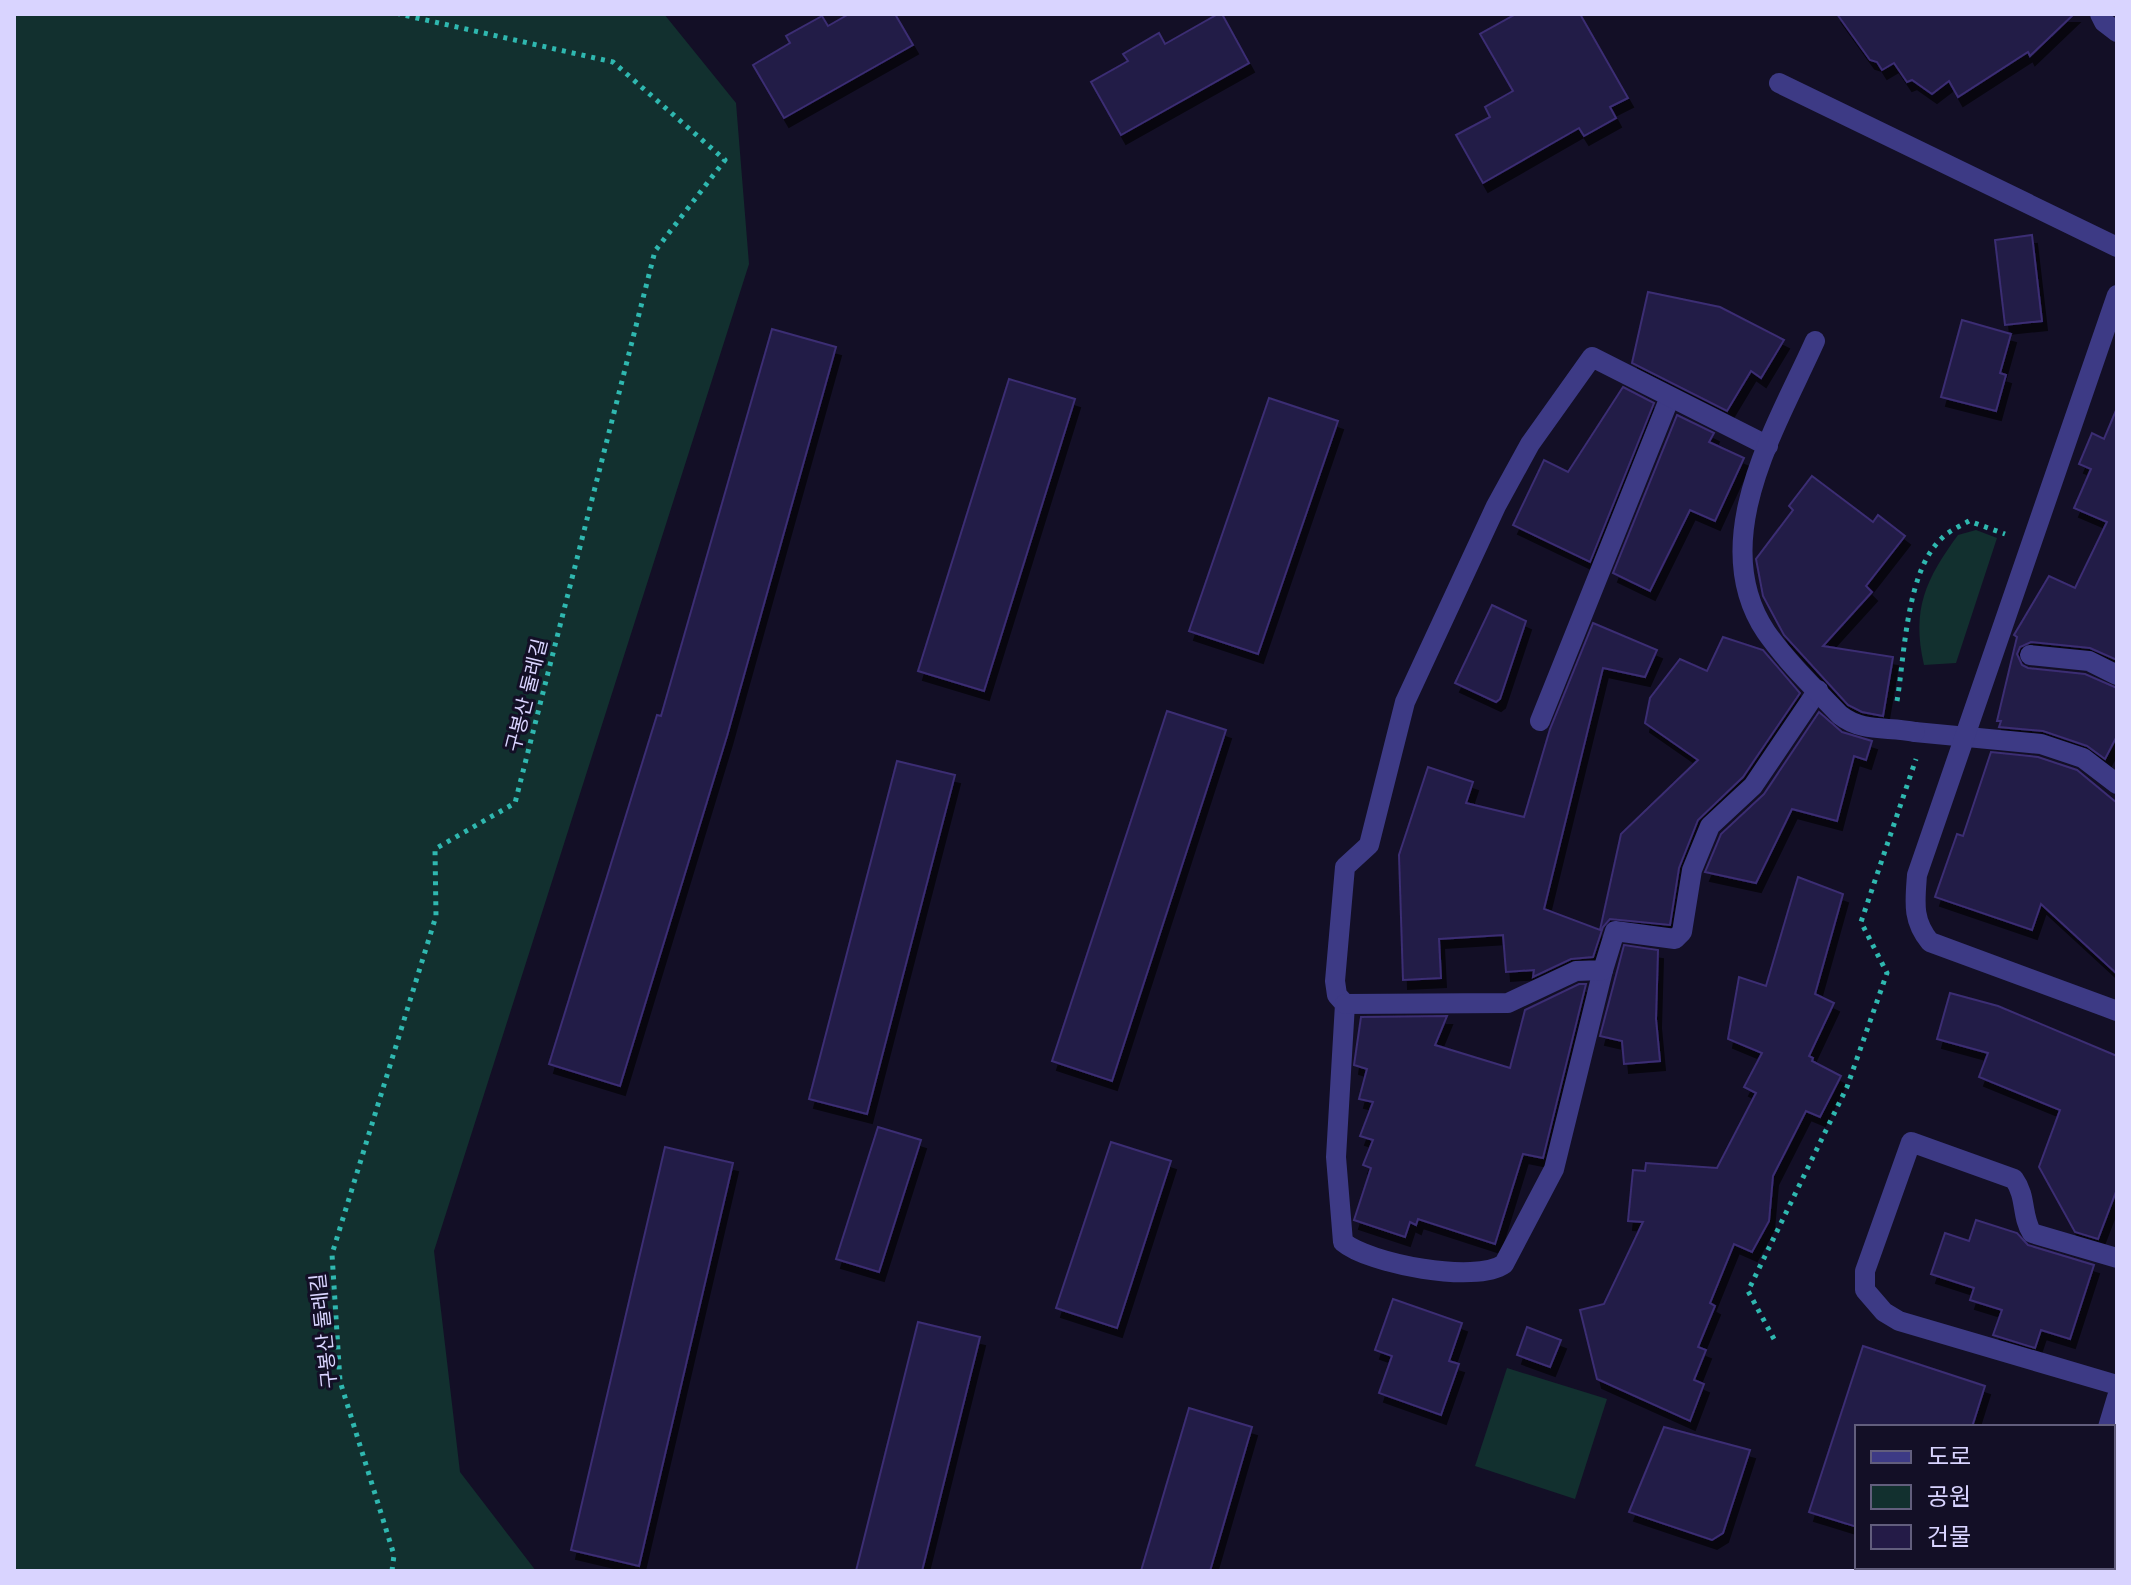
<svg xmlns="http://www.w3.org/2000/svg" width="2131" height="1585" font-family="Mulish,'Noto Sans KR',sans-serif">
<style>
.green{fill:#12302f}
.building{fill:#241b47;stroke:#3b2d73;stroke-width:2;filter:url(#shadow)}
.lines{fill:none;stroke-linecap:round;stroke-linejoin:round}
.path{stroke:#2fb8b0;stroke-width:5;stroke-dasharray:4 6;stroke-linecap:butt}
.service{stroke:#3d3a85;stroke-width:20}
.minor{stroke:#3d3a85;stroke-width:20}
.tertiary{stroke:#3d3a85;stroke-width:20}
.labels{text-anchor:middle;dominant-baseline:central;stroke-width:6;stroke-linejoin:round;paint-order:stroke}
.street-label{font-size:20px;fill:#d9d4ff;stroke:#130f26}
</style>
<defs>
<filter id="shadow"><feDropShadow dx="5" dy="9" stdDeviation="0" flood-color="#0009"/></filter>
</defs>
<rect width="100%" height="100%" fill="#130f26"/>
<g class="green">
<path d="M 14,14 L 664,14 L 736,103 L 749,264 L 434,1251 L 460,1472 L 536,1571 L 14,1571 Z"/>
<path d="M 1976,530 L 1997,538 L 1956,663 L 1924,665 C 1911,609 1926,579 1958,535 Z"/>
<path d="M 1507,1368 L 1607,1399 L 1575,1499 L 1475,1466 Z"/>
</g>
<g class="building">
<path d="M 849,14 L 895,14 L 913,45 L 784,118 L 753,65 L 790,43 L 786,36 L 822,16 L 828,26 Z"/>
<path d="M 1218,14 L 1222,14 L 1249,63 L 1121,135 L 1091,82 L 1128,61 L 1123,54 L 1159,33 L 1165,44 Z"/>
<path d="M 1516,14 L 1580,14 L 1628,98 L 1610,107 L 1616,118 L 1584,136 L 1579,128 L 1483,183 L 1456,135 L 1490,117 L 1485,107 L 1513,91 L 1480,34 Z"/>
<path d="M 1837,14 L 2074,14 L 2030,56 L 2028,52 L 1958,97 L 1949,81 L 1932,94 L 1912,80 L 1907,82 L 1894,63 L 1882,70 L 1877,62 L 1870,60 Z"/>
<path d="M 2032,235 L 2042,321 L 2005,325 L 1995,240 Z"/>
<path d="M 1648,292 L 1720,307 L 1784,340 L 1761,378 L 1751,371 L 1727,411 L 1632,363 Z"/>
<path d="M 1962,320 L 2011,334 L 2000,373 L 2006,375 L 1996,411 L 1941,397 Z"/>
<path d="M 772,329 L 836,347 L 727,736 L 620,1086 L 549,1064 L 657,715 L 661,716 Z"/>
<path d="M 1009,379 L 1075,399 L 984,691 L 918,671 Z"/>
<path d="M 1623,387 L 1654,403 L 1590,562 L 1513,525 L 1544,460 L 1568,472 Z"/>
<path d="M 1269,398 L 1338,421 L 1258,654 L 1189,631 Z"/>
<path d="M 2117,408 L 2117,660 L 2090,648 L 2031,642 L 2020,647 L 2017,654 L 2022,665 L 2028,668 L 2085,674 L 2117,688 L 2117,736 L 2105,759 L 2087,746 L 2043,731 L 1999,727 L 2001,721 L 1997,721 L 2017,637 L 2014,635 L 2049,576 L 2075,588 L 2107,522 L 2074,508 L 2091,469 L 2079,464 L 2092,433 L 2104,439 Z"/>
<path d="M 1677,415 L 1714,433 L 1709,442 L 1744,458 L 1715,521 L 1690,510 L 1650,591 L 1613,573 Z"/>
<path d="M 1812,476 L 1873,522 L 1878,515 L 1905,536 L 1866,586 L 1872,592 L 1823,646 L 1893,657 L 1883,716 L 1862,712 L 1848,705 L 1784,635 L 1763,596 L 1756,559 L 1793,510 L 1789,506 Z"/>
<path d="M 1492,605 L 1526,621 L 1500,699 L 1496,702 L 1455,683 Z"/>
<path d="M 1593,623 L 1657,650 L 1645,677 L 1603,668 L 1544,909 L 1600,930 L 1621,834 L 1698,760 L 1645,723 L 1650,698 L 1680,659 L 1707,671 L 1723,637 L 1763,650 L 1800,693 L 1743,777 L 1698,820 L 1679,868 L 1670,925 L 1610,919 L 1603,927 L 1593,957 L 1571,959 L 1533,977 L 1534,970 L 1506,972 L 1503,935 L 1439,939 L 1441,978 L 1403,980 L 1399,855 L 1428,767 L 1473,782 L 1466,803 L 1524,817 L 1550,729 Z"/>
<path d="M 1167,711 L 1226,730 L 1112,1081 L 1052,1061 Z"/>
<path d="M 1819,712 L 1842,732 L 1872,741 L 1866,760 L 1854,756 L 1837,821 L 1792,809 L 1756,883 L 1705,872 L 1721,834 L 1764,794 Z"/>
<path d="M 1991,752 L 2038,757 L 2077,770 L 2117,803 L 2117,974 L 2041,904 L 2032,930 L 1935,897 L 1957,834 L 1963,836 Z"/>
<path d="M 897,761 L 955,775 L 867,1114 L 809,1099 Z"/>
<path d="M 1798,877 L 1843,894 L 1815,994 L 1834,1003 L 1809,1056 L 1813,1058 L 1812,1061 L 1841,1076 L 1820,1117 L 1806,1111 L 1773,1176 L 1769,1221 L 1752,1252 L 1734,1244 L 1710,1303 L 1715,1306 L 1698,1347 L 1706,1350 L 1694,1380 L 1704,1384 L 1690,1421 L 1597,1379 L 1580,1310 L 1604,1304 L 1643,1222 L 1628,1221 L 1633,1170 L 1645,1171 L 1646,1163 L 1717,1168 L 1756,1093 L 1744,1087 L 1762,1053 L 1728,1039 L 1739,977 L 1766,986 Z"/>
<path d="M 1624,945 L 1658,950 L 1656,1019 L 1660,1061 L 1624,1064 L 1622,1041 L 1600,1036 Z"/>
<path d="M 1579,984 L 1586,984 L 1543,1158 L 1523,1154 L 1495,1244 L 1418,1219 L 1416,1225 L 1410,1222 L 1405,1237 L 1354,1220 L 1371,1168 L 1363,1165 L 1373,1140 L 1360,1136 L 1373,1102 L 1359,1099 L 1367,1069 L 1354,1065 L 1361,1017 L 1447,1016 L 1435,1045 L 1510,1068 L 1525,1010 Z"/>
<path d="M 1950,993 L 1998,1006 L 2117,1056 L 2117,1189 L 2098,1239 L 2075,1232 L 2039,1167 L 2060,1110 L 1979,1077 L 1988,1053 L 1937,1039 Z"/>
<path d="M 878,1127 L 921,1140 L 879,1272 L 836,1259 Z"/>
<path d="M 1111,1142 L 1171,1161 L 1117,1328 L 1056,1308 Z"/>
<path d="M 665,1147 L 733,1163 L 639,1566 L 571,1550 Z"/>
<path d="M 1976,1220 L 2017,1233 L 2028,1245 L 2094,1265 L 2070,1339 L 2041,1330 L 2035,1348 L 1993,1335 L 2002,1310 L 1970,1300 L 1974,1288 L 1931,1274 L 1945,1233 L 1969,1241 Z"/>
<path d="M 1393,1299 L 1462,1323 L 1449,1361 L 1459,1364 L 1441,1415 L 1379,1393 L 1392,1356 L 1375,1350 Z"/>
<path d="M 918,1322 L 980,1337 L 922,1571 L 856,1571 Z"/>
<path d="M 1527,1327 L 1561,1340 L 1550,1367 L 1517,1355 Z"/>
<path d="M 1863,1346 L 1985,1386 L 1972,1427 L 1857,1427 L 1857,1527 L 1809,1512 Z"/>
<path d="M 1189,1408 L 1252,1427 L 1210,1571 L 1141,1571 Z"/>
<path d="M 1664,1427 L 1750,1450 L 1723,1533 L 1712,1540 L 1629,1512 Z"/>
</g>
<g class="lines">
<g class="path">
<path d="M 1897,701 C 1905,654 1906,571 1942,538 C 1949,531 1960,526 1969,521 L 2005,534"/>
<path d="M 1774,1339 L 1748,1291 L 1847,1087 L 1887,973 L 1861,922 L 1916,759"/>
<path d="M 392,1571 L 394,1555 L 340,1381 L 332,1254 L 436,916 L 435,849 L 515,803 L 655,251 L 725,160 L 613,62 L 399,14"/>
</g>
<g class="service">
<path d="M 2100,14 L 2104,22 L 2117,32"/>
<path d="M 2030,655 L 2089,661 L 2117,675"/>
<path d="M 1540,721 L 1670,397"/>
<path d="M 1915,732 L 2041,744 L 2083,758 L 2117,784"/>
<path d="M 1603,970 L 1554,1169 L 1504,1264 C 1476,1284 1369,1264 1343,1242 L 1336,1157 L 1345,1004 L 1337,995 L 1335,981 L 1345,867 L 1369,845 L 1405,702 L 1496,506 L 1530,444 L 1592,357 L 1768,446"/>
<path d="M 1345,1004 L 1508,1003 L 1576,971 L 1603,970 L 1615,931 L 1675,939 L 1682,932 L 1692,870 L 1710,826 L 1753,786 L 1818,690"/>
<path d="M 2117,1258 L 2032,1233 C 2021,1216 2027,1197 2014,1179 L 1911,1142 L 1865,1271 L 1865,1290 L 1884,1312 L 1899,1321 L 2117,1385"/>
</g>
<g class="minor">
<path d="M 1779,83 L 2117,247"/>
<path d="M 2117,295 L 1917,875 C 1915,902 1912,920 1930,942 L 2117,1011"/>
<path d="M 1815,341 C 1777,426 1705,541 1766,632 C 1787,662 1815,689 1840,715 C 1863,733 1888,726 1915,732"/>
</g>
<g class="tertiary">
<path d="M 2108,1427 L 2117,1397"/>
<path d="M 2063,1571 L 2064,1567"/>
</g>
</g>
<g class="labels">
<g class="street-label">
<text transform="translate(526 695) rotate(-76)">구봉산 둘레길</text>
<text transform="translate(323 1331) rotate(-96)">구봉산 둘레길</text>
</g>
</g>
<rect width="2131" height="1585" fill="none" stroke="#d9d4ff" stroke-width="32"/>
<rect x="1855" y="1425" width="260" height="144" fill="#130f26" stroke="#625e7d" stroke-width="2"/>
<rect x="1871" y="1451" width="40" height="12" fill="#3d3a85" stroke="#625e7d" stroke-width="2"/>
<text x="1927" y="1465" font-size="24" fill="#d9d4ff">도로</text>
<rect x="1871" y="1485" width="40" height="24" fill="#12302f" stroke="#625e7d" stroke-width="2"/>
<text x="1927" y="1505" font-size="24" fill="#d9d4ff">공원</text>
<rect x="1871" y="1525" width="40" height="24" fill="#241b47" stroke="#625e7d" stroke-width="2"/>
<text x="1927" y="1545" font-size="24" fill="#d9d4ff">건물</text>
</svg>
